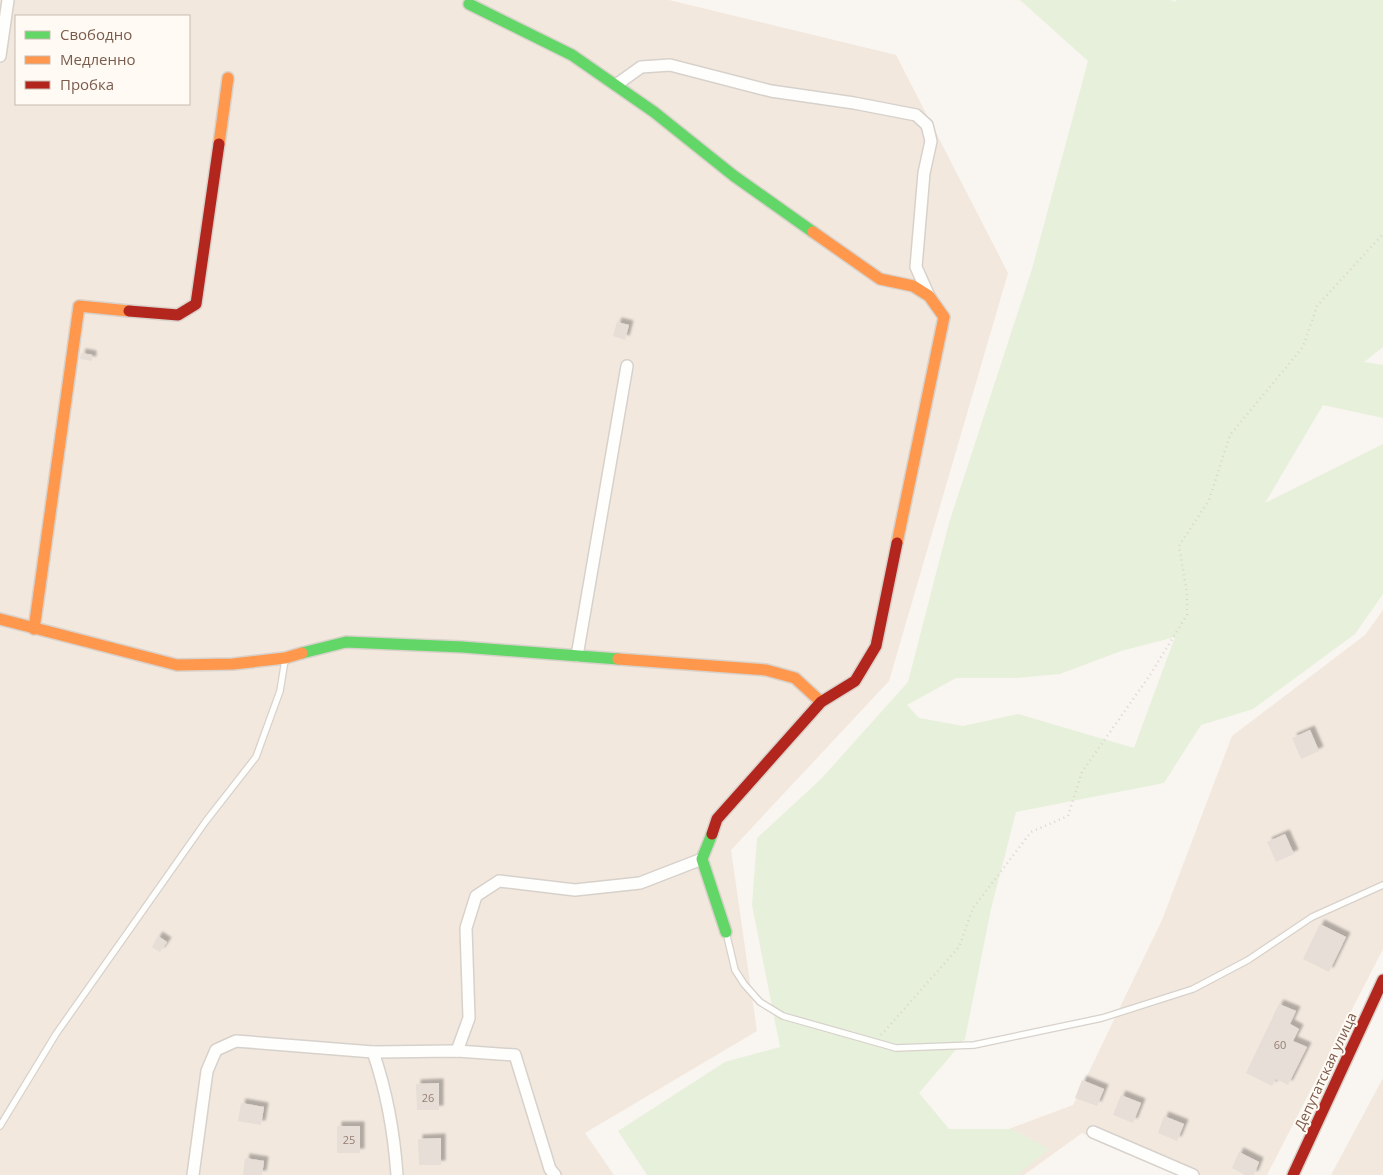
<svg xmlns="http://www.w3.org/2000/svg" width="1383" height="1175" font-family="'Open Sans',sans-serif">
<style>
.residential{fill:#f2e8de;fill-rule:evenodd}
.green{fill:#e7f0db;fill-rule:evenodd}
.building{fill:#e6ded7;filter:url(#shadow)}
.lines{fill:none;stroke-linecap:round;stroke-linejoin:round}
.lane-casing{stroke:#d7d1cb;stroke-width:8}
.street-casing{stroke:#d7d1cb;stroke-width:14}
.fast-casing{stroke:#d9d2cb;stroke-width:14}
.slow-casing{stroke:#d9d2cb;stroke-width:14}
.jam-casing{stroke:#d9d2cb;stroke-width:14}
.path{stroke:#dcd5d0;stroke-width:2.5;stroke-dasharray:1 4;stroke-linecap:butt}
.lane{stroke:#fefefd;stroke-width:5.5}
.street{stroke:#fefefd;stroke-width:11}
.fast{stroke:#63d668;stroke-width:11}
.slow{stroke:#ff974d;stroke-width:11}
.jam{stroke:#b3261e;stroke-width:11}
.labels{text-anchor:middle;dominant-baseline:central;stroke-width:4;stroke-linejoin:round;paint-order:stroke}
.number-label{font-size:11px;fill:#977e72}
.street-label{font-size:14px;fill:#7a5c4d;stroke:#fffaf3}
</style>
<defs>
<filter id="shadow"><feDropShadow dx="4.5" dy="-4.5" stdDeviation="1" flood-color="#0004"/></filter>
</defs>
<rect width="100%" height="100%" fill="#f9f5f0"/>
<g class="residential">
<path d="M 0,0 L 669,0 L 896,55 L 1008,273 L 889,681 L 731,850 L 757,1031 L 585,1133 L 614,1175 L 0,1175 ZM 16,16 L 189,16 L 189,104 L 16,104 Z"/>
<path d="M 1383,610 L 1383,949 L 1267,1175 L 1186,1175 L 1082,1133 L 1024,1175 L 886,1175 L 1073,1105 L 1162,920 L 1232,736 L 1365,635 Z"/>
<path d="M 1383,1078 L 1383,1175 L 1331,1175 Z"/>
</g>
<path class="green" d="M 1020,0 L 1170,0 L 1176,2 L 1175,0 L 1383,0 L 1383,347 L 1364,362 L 1383,365 L 1383,418 L 1323,405 L 1265,503 L 1383,444 L 1383,594 L 1355,634 L 1253,709 L 1201,725 L 1164,783 L 1016,812 L 991,909 L 965,1039 L 919,1093 L 949,1129 L 1012,1129 L 1049,1149 L 1017,1175 L 647,1175 L 618,1131 L 725,1062 L 780,1047 L 752,905 L 757,838 L 821,779 L 908,682 L 949,523 L 1032,269 L 1088,61 ZM 1175,637 L 1134,748 L 1018,714 L 963,726 L 919,718 L 907,705 L 956,678 L 1015,678 L 1060,674 L 1121,651 Z"/>
<g class="building">
<path d="M 617,322 L 629,325 L 625,340 L 613,336 Z"/>
<path d="M 81,353 L 92,355 L 92,361 L 80,359 Z"/>
<path d="M 1310,730 L 1319,751 L 1301,759 L 1292,738 Z"/>
<path d="M 1285,834 L 1294,854 L 1276,862 L 1267,842 Z"/>
<path d="M 1320,924 L 1346,937 L 1329,972 L 1303,959 Z"/>
<path d="M 158,936 L 167,942 L 160,952 L 152,947 Z"/>
<path d="M 1279,1004 L 1296,1011 L 1290,1024 L 1299,1029 L 1293,1041 L 1307,1047 L 1288,1085 L 1276,1079 L 1272,1086 L 1246,1073 Z"/>
<path d="M 1082,1080 L 1104,1089 L 1097,1106 L 1075,1098 Z"/>
<path d="M 439,1083 L 439,1110 L 417,1110 L 416,1084 Z"/>
<path d="M 1121,1095 L 1141,1103 L 1133,1123 L 1113,1115 Z"/>
<path d="M 241,1103 L 264,1107 L 261,1125 L 238,1121 Z"/>
<path d="M 1164,1116 L 1184,1124 L 1177,1141 L 1158,1133 Z"/>
<rect x="337" y="1126" width="23" height="27"/>
<path d="M 441,1138 L 441,1165 L 419,1165 L 418,1139 Z"/>
<path d="M 1239,1152 L 1259,1162 L 1254,1175 L 1245,1175 L 1232,1168 Z"/>
<path d="M 245,1158 L 264,1161 L 262,1175 L 243,1175 Z"/>
</g>
<g class="lines">
<g class="lane-casing">
<g id="lane">
<path d="M 726,932 L 735,970 L 744,984 L 760,1002 L 783,1016 L 896,1048 L 974,1045 L 1102,1018 L 1193,989 L 1248,960 L 1312,917 L 1383,885"/>
<path d="M 0,1126 L 56,1034 L 206,821 L 256,757 L 280,691 L 285,660"/>
</g>
</g>
<g class="street-casing">
<g id="street">
<path d="M 0,56 L 8,0"/>
<path d="M 616,85 L 641,67 L 670,65 L 771,91 L 854,103 L 916,115 L 927,125 L 931,141 L 924,173 L 916,267 L 929,296"/>
<path d="M 577,656 L 627,366"/>
<path d="M 457,1051 L 469,1018 L 466,928 L 476,896 L 499,881 L 575,890 L 640,883 L 702,859"/>
<path d="M 373,1052 C 387,1092 394,1133 397,1175"/>
<path d="M 1093,1132 L 1193,1175"/>
<path d="M 193,1175 L 207,1071 L 216,1050 L 236,1041 L 373,1052 L 457,1051 L 515,1055 L 550,1169 L 555,1175"/>
</g>
</g>
<g class="fast-casing">
<g id="fast">
<path d="M 469,4 L 572,55 L 654,112 L 734,176 L 813,232"/>
<path d="M 302,653 L 346,642 L 462,647 L 618,659"/>
<path d="M 712,834 L 702,859 L 726,932"/>
</g>
</g>
<g class="slow-casing">
<g id="slow">
<path d="M 219,144 L 228,78"/>
<path d="M 813,232 L 880,279 L 913,286 L 929,296 L 944,317 L 897,543"/>
<path d="M 0,619 L 177,665 L 233,664 L 285,658 L 302,653"/>
<path d="M 34,629 L 79,306 L 129,311"/>
<path d="M 618,659 L 766,670 L 795,678 L 821,702"/>
</g>
</g>
<g class="jam-casing">
<g id="jam">
<path d="M 129,311 L 178,315 L 196,304 L 219,144"/>
<path d="M 712,834 L 717,819 L 821,702 L 855,681 L 876,646 L 897,543"/>
<path d="M 1293,1175 L 1383,980"/>
</g>
</g>
<path class="path" d="M 881,1035 L 959,947 L 973,908 L 1031,832 L 1068,816 L 1082,772 L 1150,675 L 1187,615 L 1187,593 L 1179,546 L 1209,500 L 1230,435 L 1303,347 L 1317,306 L 1383,234"/>
<use href="#lane" class="lane"/>
<use href="#street" class="street"/>
<use href="#fast" class="fast"/>
<use href="#slow" class="slow"/>
<use href="#jam" class="jam"/>
</g>
<g class="labels">
<g class="number-label">
<text x="1280" y="1044">60</text>
<text x="428" y="1097">26</text>
<text x="349" y="1139">25</text>
</g>
<g class="street-label">
<text transform="translate(1325 1071) rotate(-65)">Депутатская улица</text>
</g>
</g>
<rect x="15" y="15" width="175" height="90" fill="#fffaf3" stroke="#cabbb1"/>
<rect x="25" y="31" width="25" height="8" fill="#63d668" stroke="#cabbb1"/>
<text x="60" y="40" font-size="15" fill="#7a5c4d">Свободно</text>
<rect x="25" y="56" width="25" height="8" fill="#ff974d" stroke="#cabbb1"/>
<text x="60" y="65" font-size="15" fill="#7a5c4d">Медленно</text>
<rect x="25" y="81" width="25" height="8" fill="#b3261e" stroke="#cabbb1"/>
<text x="60" y="90" font-size="15" fill="#7a5c4d">Пробка</text>
</svg>
